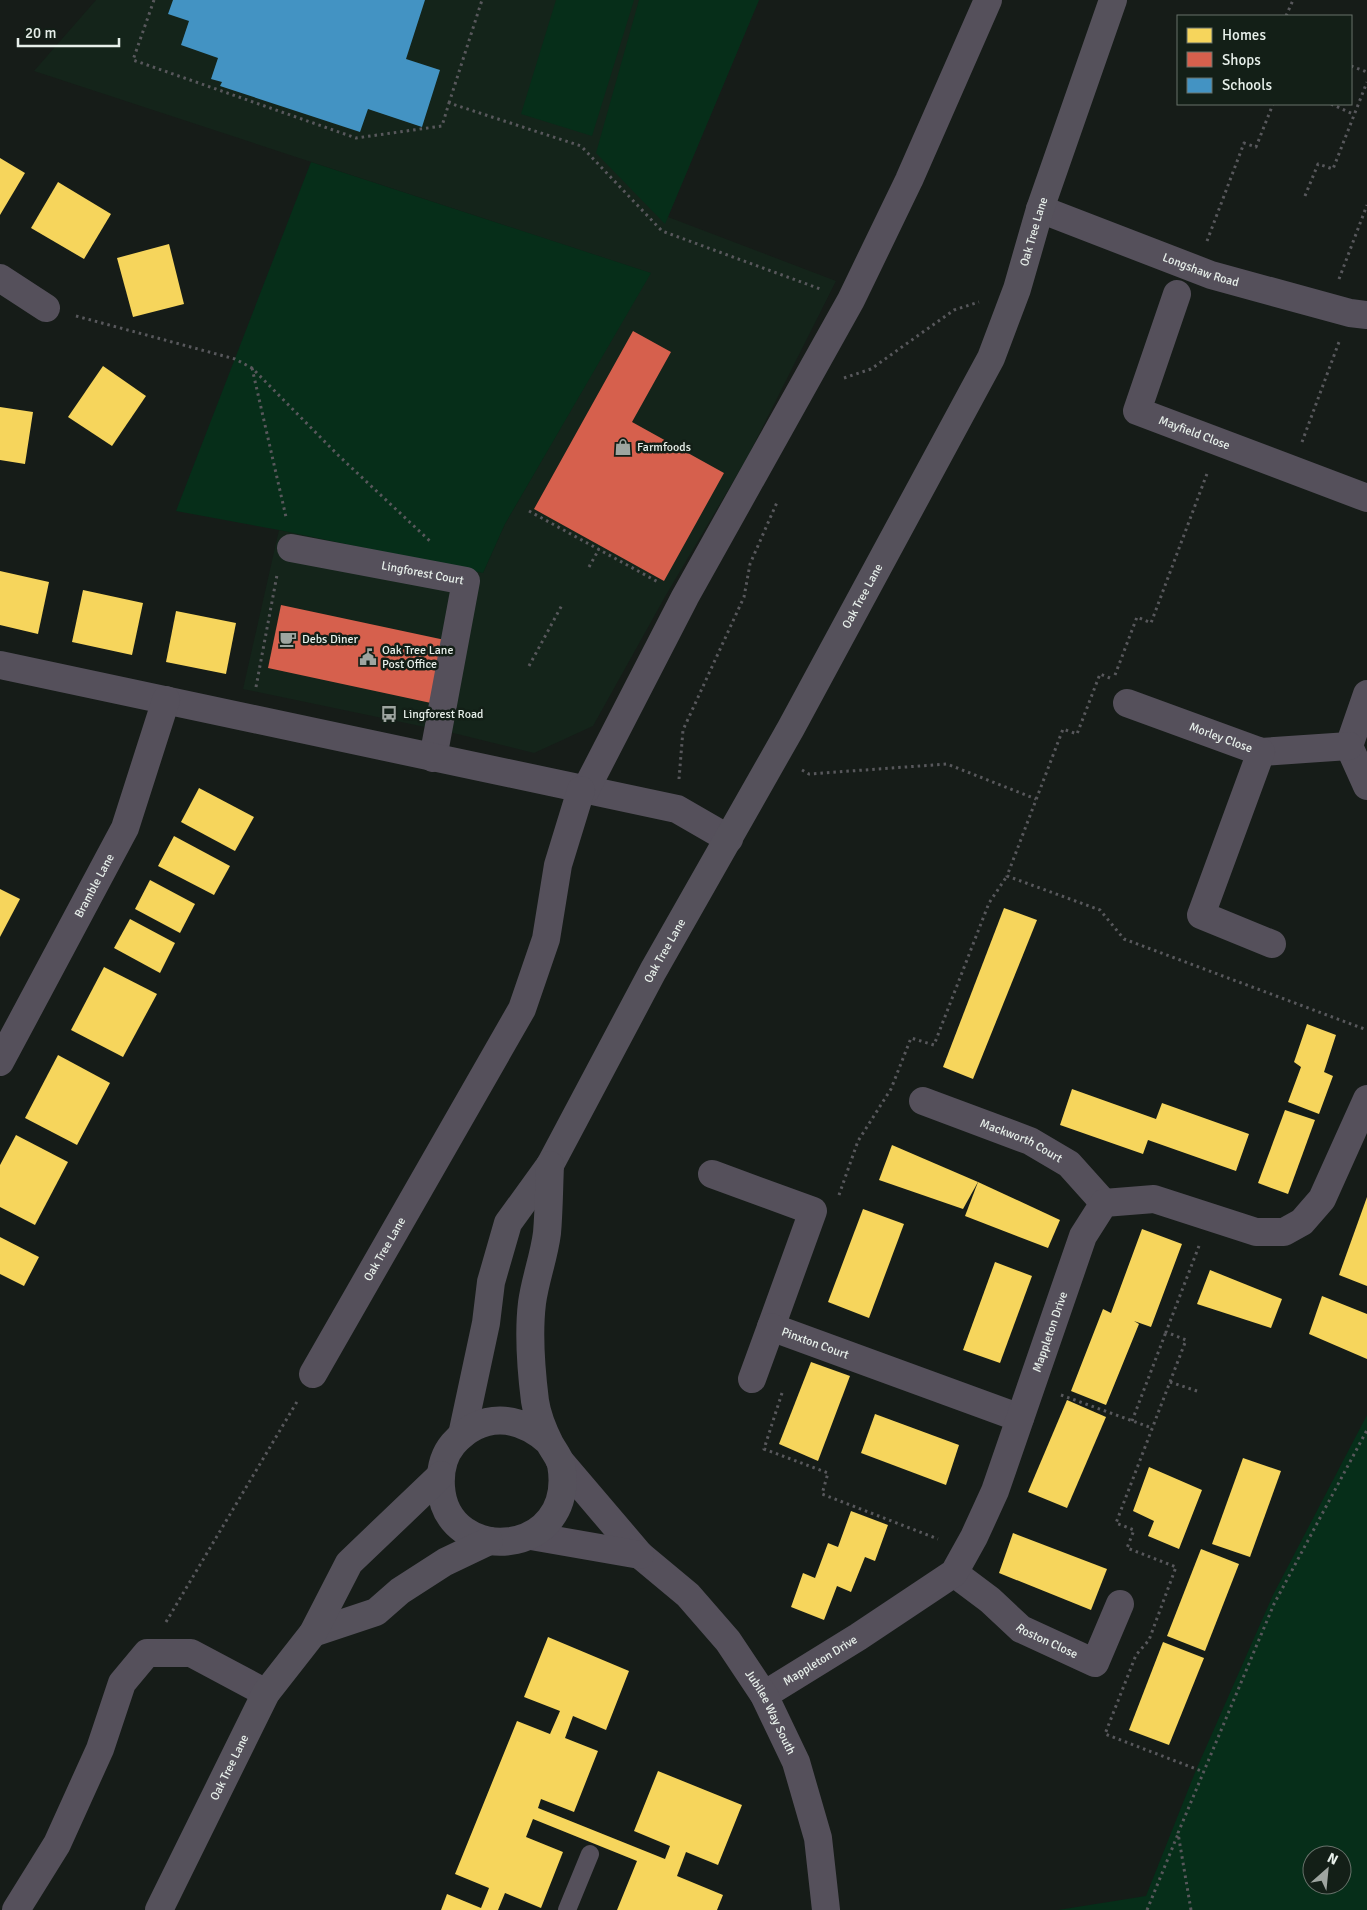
<svg xmlns="http://www.w3.org/2000/svg" width="1367" height="1910" font-family="Signika,sans-serif">
<style>
.built{fill:#14241a}
.green{fill:#062e19;fill-rule:evenodd}
.homes{fill:#f6d55c}
.shops{fill:#d6604d}
.schools{fill:#4393c3}
.lines{fill:none;stroke-linecap:round;stroke-linejoin:round}
.path{stroke:#58585c;stroke-width:3;stroke-dasharray:2.5 4;stroke-linecap:butt}
.service{stroke:#55505b;stroke-width:18}
.minor{stroke:#55505b;stroke-width:28}
.tertiary{stroke:#55505b;stroke-width:28}
.primary{stroke:#55515b;stroke-width:28}
.labels{text-anchor:middle;dominant-baseline:central;stroke-width:5;stroke-linejoin:round;paint-order:stroke}
.street-label{font-size:12px;fill:#e7efea;stroke:#131f17}
.poi-label{font-size:12px;fill:#e7efea;stroke:#131f17;text-anchor:start}
</style>
<rect width="100%" height="100%" fill="#161c18"/>
<path class="built" d="M 96,0 L 759,0 L 668,217 L 836,281 L 747,458 L 666,595 L 593,726 L 534,753 L 449,732 L 243,689 L 279,530 L 483,573 L 505,524 L 650,273 L 34,71 Z"/>
<g class="green">
<path d="M 556,0 L 634,0 L 592,136 L 521,114 Z"/>
<path d="M 639,0 L 759,0 L 665,224 L 596,153 Z"/>
<path d="M 311,162 L 651,273 L 505,524 L 483,573 L 279,530 L 176,511 Z"/>
<path d="M 1367,1415 L 1367,1910 L 1058,1910 L 1146,1896 L 1196,1770 L 1273,1595 ZM 1312,1855 L 1342,1855 L 1342,1885 L 1312,1885 Z"/>
</g>
<g class="homes">
<path d="M 0,158 L 25,173 L 0,215 Z"/>
<path d="M 58,182 L 111,214 L 84,259 L 31,228 Z"/>
<path d="M 169,244 L 184,304 L 133,317 L 117,258 Z"/>
<path d="M 103,366 L 146,396 L 112,446 L 68,417 Z"/>
<path d="M 0,407 L 33,412 L 25,464 L 0,460 Z"/>
<path d="M 0,571 L 49,582 L 38,634 L 0,625 Z"/>
<path d="M 83,590 L 143,603 L 132,655 L 72,642 Z"/>
<path d="M 176,611 L 236,623 L 226,674 L 166,662 Z"/>
<path d="M 199,788 L 254,817 L 235,851 L 181,822 Z"/>
<path d="M 174,836 L 230,866 L 214,895 L 158,866 Z"/>
<path d="M 150,880 L 195,904 L 180,933 L 135,909 Z"/>
<path d="M 0,889 L 20,899 L 0,937 Z"/>
<path d="M 1004,908 L 1037,920 L 973,1079 L 943,1067 Z"/>
<path d="M 130,919 L 175,943 L 160,973 L 114,948 Z"/>
<path d="M 104,967 L 157,994 L 123,1057 L 71,1030 Z"/>
<path d="M 1307,1024 L 1336,1035 L 1324,1072 L 1333,1076 L 1319,1114 L 1288,1102 L 1301,1067 L 1294,1062 Z"/>
<path d="M 58,1055 L 110,1083 L 77,1145 L 25,1118 Z"/>
<path d="M 1072,1089 L 1156,1119 L 1162,1103 L 1249,1134 L 1236,1171 L 1148,1140 L 1143,1154 L 1060,1125 Z"/>
<path d="M 1285,1110 L 1315,1120 L 1288,1194 L 1258,1183 Z"/>
<path d="M 16,1135 L 68,1162 L 35,1225 L 0,1207 L 0,1165 Z"/>
<path d="M 892,1145 L 978,1182 L 963,1209 L 879,1180 Z"/>
<path d="M 978,1182 L 1060,1220 L 1048,1248 L 965,1216 Z"/>
<path d="M 1367,1197 L 1367,1286 L 1339,1275 Z"/>
<path d="M 863,1209 L 904,1224 L 869,1318 L 828,1302 Z"/>
<path d="M 1142,1229 L 1182,1244 L 1151,1327 L 1134,1321 L 1139,1324 L 1106,1405 L 1071,1391 L 1103,1309 L 1111,1313 Z"/>
<path d="M 0,1237 L 39,1257 L 24,1286 L 0,1274 Z"/>
<path d="M 995,1262 L 1032,1276 L 1000,1363 L 963,1350 Z"/>
<path d="M 1210,1270 L 1282,1299 L 1271,1328 L 1197,1304 Z"/>
<path d="M 1322,1296 L 1367,1314 L 1367,1359 L 1309,1334 Z"/>
<path d="M 811,1362 L 850,1376 L 818,1461 L 779,1444 Z"/>
<path d="M 1067,1400 L 1106,1417 L 1067,1508 L 1028,1492 Z"/>
<path d="M 875,1414 L 959,1445 L 946,1485 L 861,1453 Z"/>
<path d="M 1243,1458 L 1281,1471 L 1250,1557 L 1212,1544 Z"/>
<path d="M 1149,1467 L 1202,1490 L 1179,1549 L 1148,1536 L 1154,1521 L 1133,1511 Z"/>
<path d="M 851,1511 L 888,1525 L 875,1561 L 865,1557 L 851,1592 L 837,1586 L 824,1620 L 791,1607 L 803,1573 L 815,1578 L 828,1543 L 838,1547 Z"/>
<path d="M 1013,1533 L 1107,1569 L 1091,1610 L 999,1573 Z"/>
<path d="M 1201,1549 L 1239,1564 L 1205,1651 L 1167,1636 Z"/>
<path d="M 548,1637 L 629,1671 L 606,1730 L 573,1716 L 565,1738 L 598,1751 L 574,1812 L 541,1799 L 538,1808 L 665,1859 L 670,1846 L 634,1831 L 658,1771 L 742,1805 L 718,1865 L 686,1852 L 677,1876 L 723,1895 L 717,1910 L 617,1910 L 637,1861 L 533,1819 L 526,1837 L 563,1852 L 541,1908 L 505,1893 L 498,1910 L 441,1910 L 447,1894 L 481,1908 L 489,1888 L 455,1874 L 517,1721 L 550,1734 L 560,1711 L 524,1697 Z"/>
<path d="M 1163,1642 L 1204,1658 L 1169,1745 L 1129,1730 Z"/>
</g>
<g class="shops">
<path d="M 633,331 L 671,352 L 632,422 L 724,473 L 664,581 L 534,509 Z"/>
<path d="M 281,605 L 445,640 L 431,703 L 268,668 Z"/>
</g>
<path class="schools" d="M 173,0 L 425,0 L 406,59 L 440,70 L 422,127 L 368,109 L 360,132 L 220,86 L 222,82 L 211,79 L 218,58 L 181,45 L 189,21 L 168,14 Z"/>
<g class="lines">
<g class="path">
<path d="M 154,0 L 133,60 L 356,138 L 442,126 L 449,103 L 581,146 L 662,231 L 823,290"/>
<path d="M 1286,16 L 1293,0"/>
<path d="M 1351,66 L 1367,72"/>
<path d="M 449,103 L 482,0"/>
<path d="M 1331,104 L 1353,114"/>
<path d="M 1305,196 L 1318,164 L 1333,169 L 1367,82"/>
<path d="M 1207,241 L 1244,143 L 1256,147 L 1273,104"/>
<path d="M 1339,279 L 1367,205"/>
<path d="M 76,316 L 235,359 L 252,368 L 339,456 L 431,542"/>
<path d="M 252,368 L 286,517"/>
<path d="M 844,378 L 871,369 L 954,310 L 979,302"/>
<path d="M 1302,442 L 1339,342"/>
<path d="M 529,511 L 658,582"/>
<path d="M 589,567 L 599,549"/>
<path d="M 529,666 L 562,605"/>
<path d="M 1115,675 L 1137,617 L 1151,623 L 1208,471"/>
<path d="M 1110,678 L 1100,674 L 1077,734 L 1063,729 L 1007,876 L 1100,910 L 1124,939 L 1367,1030"/>
<path d="M 256,687 L 277,575"/>
<path d="M 802,770 L 809,774 L 947,764 L 1036,799"/>
<path d="M 679,779 L 683,730 L 744,597 L 750,564 L 778,500"/>
<path d="M 839,1195 L 858,1141 L 891,1089 L 911,1038 L 934,1045 L 989,903 L 1007,876"/>
<path d="M 1199,1246 L 1166,1332 L 1186,1340 L 1116,1523 L 1134,1530 L 1127,1548 L 1176,1567 L 1149,1640 L 1136,1655 L 1105,1734 L 1204,1772"/>
<path d="M 1170,1382 L 1200,1392"/>
<path d="M 782,1393 L 764,1449 L 828,1473 L 822,1494 L 938,1539"/>
<path d="M 1061,1395 L 1152,1428"/>
<path d="M 1132,1421 L 1166,1332"/>
<path d="M 166,1622 L 298,1400"/>
<path d="M 1147,1910 L 1178,1834"/>
<path d="M 1191,1910 L 1178,1833 L 1274,1604 L 1367,1430"/>
</g>
<path class="service" d="M 567,1910 L 590,1854"/>
<g class="minor">
<path id="s1" d="M 1040,209 L 1211,275 L 1350,313 L 1367,315"/>
<path d="M 0,278 L 46,308"/>
<path id="s2" d="M 1177,294 L 1137,411 L 1367,498"/>
<path id="s3" d="M 291,548 L 466,581 L 433,758"/>
<path d="M 0,665 L 677,809 L 729,839"/>
<path d="M 1367,694 L 1349,746 L 1367,786"/>
<path id="s4" d="M 1127,703 L 1261,752 L 1349,746"/>
<path d="M 1261,752 L 1201,915 L 1272,944"/>
<path d="M 585,791 L 685,597 L 851,300 L 909,180 L 988,0"/>
<path id="s5" d="M 0,1062 L 125,828 L 166,700"/>
<path id="s6" d="M 923,1101 L 1030,1141 L 1069,1164 L 1104,1203"/>
<path id="s7" d="M 712,1174 L 813,1211 L 771,1327 L 1020,1418"/>
<path id="s8" d="M 313,1374 L 522,1009 L 546,939 L 558,865 L 581,790"/>
<path d="M 752,1379 L 771,1327"/>
<path id="s9" d="M 954,1573 L 990,1600 L 1021,1629 L 1095,1663 L 1120,1604"/>
<path id="s10" d="M 764,1695 L 858,1637 L 954,1573 L 974,1537 L 995,1491 L 1083,1236 L 1104,1203 L 1154,1199 L 1256,1232 L 1284,1232 L 1302,1222 L 1322,1199 L 1367,1099"/>
<path d="M 16,1910 L 57,1844 L 100,1749 L 122,1683 L 147,1653 L 191,1653 L 266,1693"/>
</g>
<g class="tertiary">
<path id="s11" d="M 560,1461 L 640,1555 L 688,1595 L 728,1641 L 764,1695 L 796,1762 L 818,1838 L 826,1910"/>
<path d="M 531,1536 L 640,1555"/>
</g>
<g class="primary">
<path id="s12" d="M 462,1435 L 486,1323 L 491,1282 L 508,1223 L 550,1165 L 653,971 L 791,728 L 991,358 L 1017,289 L 1040,209 L 1113,0"/>
<path d="M 549,1442 C 519,1415 482,1411 453,1444 C 443,1456 440,1472 441,1487 C 446,1567 578,1559 561,1464 C 559,1457 554,1451 550,1444 C 544,1432 537,1415 535,1401 C 531,1369 528,1336 532,1303 C 535,1280 544,1257 547,1233 C 549,1210 549,1187 550,1165"/>
<path d="M 313,1633 L 376,1612 L 400,1591 L 445,1562 L 489,1541"/>
<path id="s13" d="M 159,1910 L 266,1693 L 313,1633 L 349,1563 L 441,1475"/>
</g>
</g>
<defs>
<g id="shop-bare" transform="scale(1.35)"><path d="M-5-2.5h2.3a2.7 3.5 0 0 1 5.4 0H5L5.5 6h-11ZM-1.5-2.5h3a1.5 2.3 0 0 0-3 0Z" fill="#9ea5a0" stroke="#131f17" stroke-width="2.5" paint-order="stroke"/></g>
<g id="cafe-bare" transform="scale(1.35)"><path d="M-5.5-4.5H6V0H3Q3 3.5 0 3.5H-2.5Q-5.5 3.5-5.5 0ZM3-3.2v2h1.7v-2ZM-6 4.5H4V6H-6Z" fill="#9ea5a0" stroke="#131f17" stroke-width="2.5" paint-order="stroke"/></g>
<g id="civic-bare" transform="scale(1.35)"><path d="M-.6-6.5H3V-4.5H.6V-3L4-1V1h2V6H-6V1h2V-1L-.6-3ZM-1.2 2.5V6h2.4V2.5Z" fill="#9ea5a0" stroke="#131f17" stroke-width="2.5" paint-order="stroke"/></g>
<g id="bus-bare" transform="scale(1.35)"><path d="M-5-6H5V4H4V6H2V4H-2V6H-4V4H-5ZM-3.5-4V0h7V-4ZM-3.5 1.2v1.5H-2V1.2ZM2 1.2v1.5H3.5V1.2Z" fill="#9ea5a0" stroke="#131f17" stroke-width="2.5" paint-order="stroke"/></g>
</defs>
<g fill-rule="evenodd">
<use href="#shop-bare" x="623" y="447"/>
<use href="#cafe-bare" x="288" y="639"/>
<use href="#civic-bare" x="368" y="657"/>
<use href="#bus-bare" x="389" y="714"/>
</g>
<g class="labels">
<g class="street-label">
<text stroke="none"><textPath href="#s12" startOffset="1342">Oak Tree Lane</textPath></text>
<text stroke="none"><textPath href="#s1" startOffset="172">Longshaw Road</textPath></text>
<text stroke="none"><textPath href="#s2" startOffset="185">Mayfield Close</textPath></text>
<text stroke="none"><textPath href="#s3" startOffset="134">Lingforest Court</textPath></text>
<text stroke="none"><textPath href="#s12" startOffset="938">Oak Tree Lane</textPath></text>
<text stroke="none"><textPath href="#s4" startOffset="100">Morley Close</textPath></text>
<text stroke="none"><textPath href="#s5" startOffset="200">Bramble Lane</textPath></text>
<text stroke="none"><textPath href="#s12" startOffset="532">Oak Tree Lane</textPath></text>
<text stroke="none"><textPath href="#s6" startOffset="106">Mackworth Court</textPath></text>
<text stroke="none"><textPath href="#s8" startOffset="144">Oak Tree Lane</textPath></text>
<text stroke="none"><textPath href="#s10" startOffset="486">Mappleton Drive</textPath></text>
<text stroke="none"><textPath href="#s7" startOffset="278">Pinxton Court</textPath></text>
<text stroke="none"><textPath href="#s9" startOffset="116">Roston Close</textPath></text>
<text stroke="none"><textPath href="#s10" startOffset="66">Mappleton Drive</textPath></text>
<text stroke="none"><textPath href="#s11" startOffset="330">Jubilee Way South</textPath></text>
<text stroke="none"><textPath href="#s13" startOffset="159">Oak Tree Lane</textPath></text>
</g>
<g class="poi-label">
<text x="637" y="447">Farmfoods</text>
<text x="302" y="639">Debs Diner</text>
<text x="382" y="650">Oak Tree Lane<tspan x="382" dy="14">Post Office</tspan></text>
<text x="403" y="714">Lingforest Road</text>
</g>
</g>
<rect x="1177" y="15" width="175" height="90" fill="#131f17" stroke="#68726b"/>
<rect x="1187" y="28" width="25" height="15" fill="#f6d55c" stroke="#68726b"/>
<text x="1222" y="40" font-size="15" fill="#e7efea">Homes</text>
<rect x="1187" y="52" width="25" height="15" fill="#d6604d" stroke="#68726b"/>
<text x="1222" y="65" font-size="15" fill="#e7efea">Shops</text>
<rect x="1187" y="78" width="25" height="15" fill="#4393c3" stroke="#68726b"/>
<text x="1222" y="90" font-size="15" fill="#e7efea">Schools</text>
<g transform="translate(1327 1870) rotate(27)"><circle r="24" fill="#131f17" stroke="#68726b"/>
<path d="M0-4L9 19L0 12L-9 19Z" fill="#9ea5a0"/>
<text y="-8" font-size="14" font-weight="bold" text-anchor="middle" fill="#e7efea">N</text>
</g>
<path d="M18 38v8h101v-8" fill="none" stroke="#e7efea" stroke-width="2.5"/>
<text x="25" y="38" font-size="15" fill="#e7efea" stroke="#131f17" stroke-width="4" paint-order="stroke">20 m</text>
</svg>
